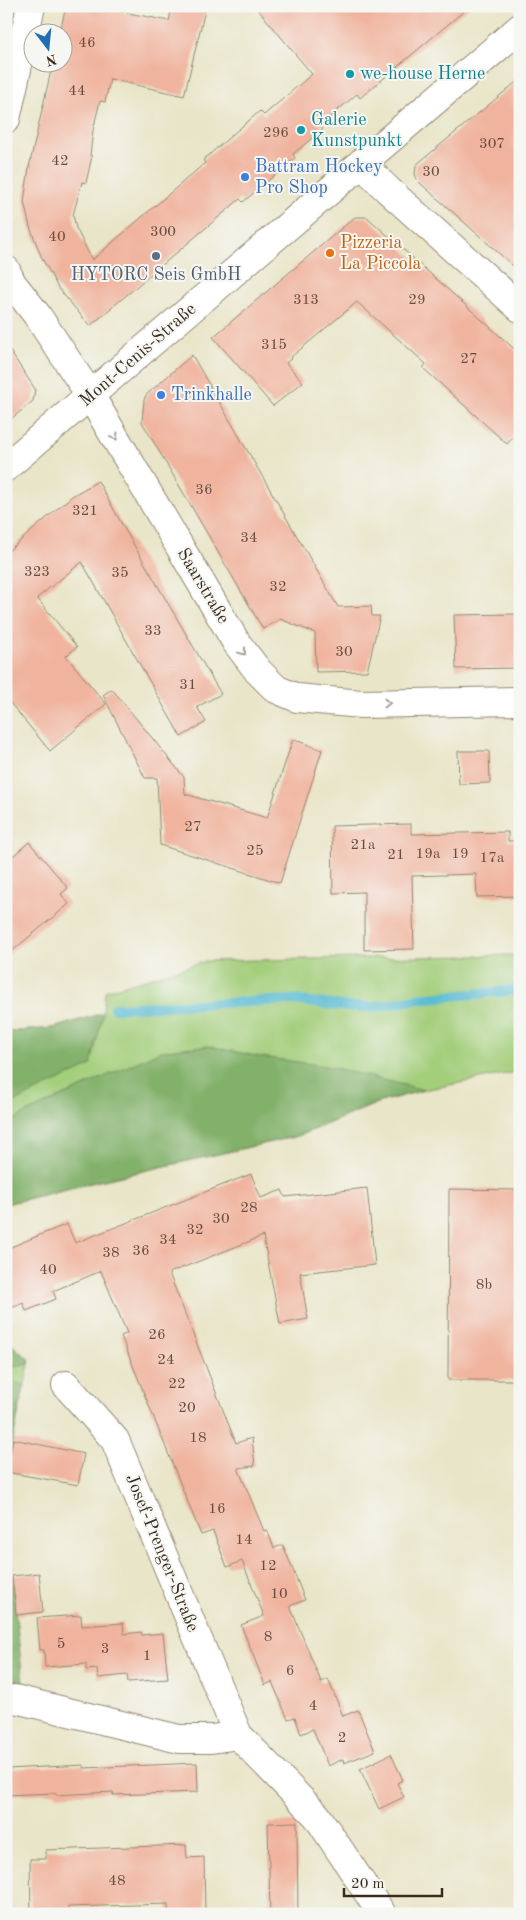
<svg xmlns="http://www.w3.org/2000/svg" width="526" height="1920" font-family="'Old Standard TT',serif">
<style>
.green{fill:#a3ce7a;stroke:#6f7c4c}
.forest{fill:#82b16a;stroke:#5e6e44}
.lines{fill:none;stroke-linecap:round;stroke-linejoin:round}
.stream{stroke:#54bad1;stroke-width:10}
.building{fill:#f0b39d}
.minor-casing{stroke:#928873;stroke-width:30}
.minor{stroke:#fff;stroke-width:28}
.oneway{stroke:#a79f9a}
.culture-dot{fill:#0f9aa8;stroke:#f6f6f2;stroke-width:2}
.shop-dot{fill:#3f7fe0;stroke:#f6f6f2;stroke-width:2}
.food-dot{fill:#e8710a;stroke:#f6f6f2;stroke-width:2}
.service-dot{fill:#5c6f8a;stroke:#f6f6f2;stroke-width:2}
.labels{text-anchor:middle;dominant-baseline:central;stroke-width:4;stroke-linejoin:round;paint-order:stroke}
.number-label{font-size:15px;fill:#684c3e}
.culture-label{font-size:18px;fill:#0d838f;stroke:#f6f6f2;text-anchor:start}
.shop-label{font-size:18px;fill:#366cbe;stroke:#f6f6f2;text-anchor:start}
.food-label{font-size:18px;fill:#c56008;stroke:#f6f6f2;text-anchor:start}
.service-label{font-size:18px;fill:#4e5e75;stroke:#f6f6f2}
.street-label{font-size:18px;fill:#3b2a1e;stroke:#f6f6f2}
</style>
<rect width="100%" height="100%" fill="#f6f6f2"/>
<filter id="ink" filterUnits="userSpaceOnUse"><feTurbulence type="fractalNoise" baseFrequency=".02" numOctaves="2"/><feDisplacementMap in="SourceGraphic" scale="10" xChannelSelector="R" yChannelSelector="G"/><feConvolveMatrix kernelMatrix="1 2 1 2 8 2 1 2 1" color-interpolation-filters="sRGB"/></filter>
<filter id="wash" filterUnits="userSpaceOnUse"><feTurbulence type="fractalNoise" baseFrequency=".0096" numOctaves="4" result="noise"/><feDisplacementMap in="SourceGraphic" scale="20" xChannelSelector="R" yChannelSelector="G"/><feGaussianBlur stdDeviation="1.12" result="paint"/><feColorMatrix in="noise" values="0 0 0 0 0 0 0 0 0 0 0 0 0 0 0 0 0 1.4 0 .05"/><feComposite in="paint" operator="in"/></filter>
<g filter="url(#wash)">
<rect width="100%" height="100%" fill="#e9e5c8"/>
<g class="green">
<path d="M 520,955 L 520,1071 L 424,1090 L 380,1102 L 298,1136 L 99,1181 L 6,1204 L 6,1032 L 53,1028 L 103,1013 L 105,991 L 206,961 Z"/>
<path d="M 6,1340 L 30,1360 L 6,1472 Z"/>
</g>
<g class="forest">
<path d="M 103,1013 L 91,1065 L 6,1106 L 6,1032 L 53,1028 Z"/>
<path d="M 208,1046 L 261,1057 L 326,1066 L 424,1090 L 380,1102 L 298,1136 L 99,1181 L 6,1204 L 6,1124 L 30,1111 L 161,1051 L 183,1048 Z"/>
<path d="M 6,1341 L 30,1360 L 29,1364 L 6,1369 Z"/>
<path d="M 9,1381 L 24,1385 L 6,1472 L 6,1382 Z"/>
<path d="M 6,1522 L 23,1682 L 12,1681 L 9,1690 L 6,1690 Z"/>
</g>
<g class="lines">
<path class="stream" d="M 114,1008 L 293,1000 L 349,1007 L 375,1007 L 416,999 L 520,990"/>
</g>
<g id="blocks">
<g class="building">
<path d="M 66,6 L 119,6 L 118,11 L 169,21 L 172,6 L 206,6 L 184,96 L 110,79 L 105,102 L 100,101 L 93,130 L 90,156 L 92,156 L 86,183 L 82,182 L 73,215 L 76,228 L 92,260 L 205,163 L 203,160 L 260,111 L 264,115 L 312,74 L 255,6 L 470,6 L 360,98 L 357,94 L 320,125 L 323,129 L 293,154 L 295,158 L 243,202 L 240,199 L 90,326 L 58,288 L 41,256 L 30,227 L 24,202 L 29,167 L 53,62 L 62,62 L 62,32 L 60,32 Z"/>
<path d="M 520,79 L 520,272 L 420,183 L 417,180 L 415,174 L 416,165 Z"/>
<path d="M 355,217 L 367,217 L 520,354 L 520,429 L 507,444 L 423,368 L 426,364 L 357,302 L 290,358 L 291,359 L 286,363 L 303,382 L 273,406 L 213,337 Z"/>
<path d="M 6,345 L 35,389 L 33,401 L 6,423 Z"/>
<path d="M 192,355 L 338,607 L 371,606 L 372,616 L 380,616 L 367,671 L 316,672 L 315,633 L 280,619 L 263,629 L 142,422 L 144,400 L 146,395 Z"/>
<path d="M 98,481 L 124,528 L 221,694 L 197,707 L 206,722 L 181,737 L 82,562 L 37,598 L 77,647 L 66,656 L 106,704 L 50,751 L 6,698 L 6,553 L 72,496 Z"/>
<path d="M 520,614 L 520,668 L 456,669 L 454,615 Z"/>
<path d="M 112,689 L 184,777 L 185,794 L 233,808 L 267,818 L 293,739 L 322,750 L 280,883 L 160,845 L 157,778 L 145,778 L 103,695 Z"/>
<path d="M 458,751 L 489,751 L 490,783 L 459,784 Z"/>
<path d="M 411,824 L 411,834 L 508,832 L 508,841 L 520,841 L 520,896 L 477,897 L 476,874 L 412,876 L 414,949 L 364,950 L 364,892 L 333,893 L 332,826 Z"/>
<path d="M 29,842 L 68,888 L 61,894 L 69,904 L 6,956 L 6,862 Z"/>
<path d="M 251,1174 L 261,1198 L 282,1190 L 285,1197 L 367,1188 L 375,1265 L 300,1273 L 308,1319 L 280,1324 L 263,1236 L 169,1273 L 236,1443 L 252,1438 L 255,1466 L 238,1468 L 264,1531 L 267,1530 L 274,1548 L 283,1545 L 305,1600 L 290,1606 L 321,1682 L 328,1679 L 343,1716 L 358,1710 L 375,1751 L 344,1763 L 343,1759 L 328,1766 L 313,1729 L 301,1734 L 295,1717 L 288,1719 L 272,1682 L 265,1685 L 241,1625 L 264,1616 L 253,1588 L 242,1561 L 227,1567 L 213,1531 L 201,1535 L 121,1336 L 127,1333 L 101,1271 L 53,1291 L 56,1299 L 26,1311 L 23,1303 L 6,1310 L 6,1249 L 67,1224 L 75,1243 Z"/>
<path d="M 449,1189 L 520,1190 L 520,1380 L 448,1380 Z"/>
<path d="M 13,1439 L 84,1454 L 78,1485 L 6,1472 Z"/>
<path d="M 39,1573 L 43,1612 L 16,1615 L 12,1576 Z"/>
<path d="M 81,1615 L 82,1626 L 123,1623 L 124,1634 L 141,1632 L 142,1635 L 163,1633 L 168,1679 L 128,1682 L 127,1675 L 98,1678 L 97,1669 L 86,1670 L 86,1664 L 45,1667 L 44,1650 L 40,1650 L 37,1618 Z"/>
<path d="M 391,1754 L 403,1780 L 397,1783 L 404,1797 L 379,1809 L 360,1769 Z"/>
<path d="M 197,1763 L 198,1792 L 113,1795 L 113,1792 L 56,1795 L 56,1793 L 6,1795 L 6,1769 L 84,1765 L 84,1768 Z"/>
<path d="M 297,1822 L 298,1914 L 270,1914 L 268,1823 Z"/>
<path d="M 186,1845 L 187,1858 L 204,1857 L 205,1914 L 168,1914 L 168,1904 L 68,1907 L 68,1914 L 31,1914 L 30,1859 L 46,1859 L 46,1850 Z"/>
</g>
</g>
</g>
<g filter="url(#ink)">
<use href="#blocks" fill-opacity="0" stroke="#928873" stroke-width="1"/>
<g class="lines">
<g class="minor-casing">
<g id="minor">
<path d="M 6,119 L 31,6"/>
<path d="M 361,163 L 388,190 L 520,308"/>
<path d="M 6,270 L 12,283 L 37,315 L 90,395 L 236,642 L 258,671 L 276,689 L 297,698 L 361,704 L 520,701"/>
<path d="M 6,467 L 520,28"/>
<path d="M 66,1385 L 115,1440 L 238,1735 L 317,1816 L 382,1914"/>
<path d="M 15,1699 L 179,1739 L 211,1739 L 238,1735"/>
</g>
</g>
<use href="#minor" class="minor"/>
</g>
<defs><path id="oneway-chevron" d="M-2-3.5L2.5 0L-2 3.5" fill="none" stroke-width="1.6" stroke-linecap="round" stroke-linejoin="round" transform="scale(1.25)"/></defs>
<g class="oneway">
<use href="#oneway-chevron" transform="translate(115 437) rotate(59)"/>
<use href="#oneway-chevron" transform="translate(243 652) rotate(53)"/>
<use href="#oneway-chevron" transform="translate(387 703) rotate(-1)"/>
</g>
</g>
<g class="culture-dot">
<circle cx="350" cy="74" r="5"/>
<circle cx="301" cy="130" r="5"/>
</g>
<g class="shop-dot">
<circle cx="245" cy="177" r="5"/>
<circle cx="161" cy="395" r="5"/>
</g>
<circle class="food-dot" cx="330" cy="253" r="5"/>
<circle class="service-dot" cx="156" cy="256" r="5"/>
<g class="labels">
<g class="number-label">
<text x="87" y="43">46</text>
<text x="77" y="91">44</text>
<text x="276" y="133">296</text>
<text x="492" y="144">307</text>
<text x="60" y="161">42</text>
<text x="431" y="172">30</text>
<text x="163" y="232">300</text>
<text x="57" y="237">40</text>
<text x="306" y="300">313</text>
<text x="417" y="300">29</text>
<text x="274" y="345">315</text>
<text x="469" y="359">27</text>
<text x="204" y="490">36</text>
<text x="85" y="511">321</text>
<text x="249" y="538">34</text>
<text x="37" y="572">323</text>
<text x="120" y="573">35</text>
<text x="278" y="587">32</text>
<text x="153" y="631">33</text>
<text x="344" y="652">30</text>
<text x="188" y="685">31</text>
<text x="193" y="827">27</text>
<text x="363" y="845">21a</text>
<text x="255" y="851">25</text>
<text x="428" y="854">19a</text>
<text x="460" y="854">19</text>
<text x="396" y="855">21</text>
<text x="492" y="858">17a</text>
<text x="249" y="1208">28</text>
<text x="221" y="1219">30</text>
<text x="195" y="1230">32</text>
<text x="168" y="1240">34</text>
<text x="141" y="1251">36</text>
<text x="111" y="1253">38</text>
<text x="48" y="1270">40</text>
<text x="484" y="1285">8b</text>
<text x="157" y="1335">26</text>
<text x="166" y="1360">24</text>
<text x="177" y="1384">22</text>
<text x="187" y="1408">20</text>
<text x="198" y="1438">18</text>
<text x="217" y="1509">16</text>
<text x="244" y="1540">14</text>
<text x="268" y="1566">12</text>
<text x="279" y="1594">10</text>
<text x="268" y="1637">8</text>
<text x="61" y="1644">5</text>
<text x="105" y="1649">3</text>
<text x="147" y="1656">1</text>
<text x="290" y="1671">6</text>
<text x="313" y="1706">4</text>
<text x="342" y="1738">2</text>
<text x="117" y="1881">48</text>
</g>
<g class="culture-label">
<text x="360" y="74">we-house Herne</text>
<text x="311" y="120">Galerie<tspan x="311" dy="21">Kunstpunkt</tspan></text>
</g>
<g class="shop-label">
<text x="255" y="167">Battram Hockey<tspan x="255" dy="21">Pro Shop</tspan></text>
<text x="171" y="395">Trinkhalle</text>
</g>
<g class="food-label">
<text x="340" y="243">Pizzeria<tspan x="340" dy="21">La Piccola</tspan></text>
</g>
<g class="service-label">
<text x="156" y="275">HYTORC Seis GmbH</text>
</g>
<g class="street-label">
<text transform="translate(138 355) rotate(-41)">Mont-Cenis-Straße</text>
<text transform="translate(203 586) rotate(59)">Saarstraße</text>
<text transform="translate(162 1553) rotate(68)">Josef-Prenger-Straße</text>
</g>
</g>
<rect width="526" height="1920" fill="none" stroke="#f6f6f2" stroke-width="25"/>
<g transform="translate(48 48) rotate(164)"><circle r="24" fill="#f6f6f2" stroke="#aba49d"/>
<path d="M0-4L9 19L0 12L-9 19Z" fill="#1f6fb2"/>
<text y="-8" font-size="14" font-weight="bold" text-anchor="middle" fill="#3b2a1e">N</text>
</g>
<path d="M344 1888v8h98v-8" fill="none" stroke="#3b2a1e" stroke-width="2.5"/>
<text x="351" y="1888" font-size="15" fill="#3b2a1e" stroke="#f6f6f2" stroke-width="4" paint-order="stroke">20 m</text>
</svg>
